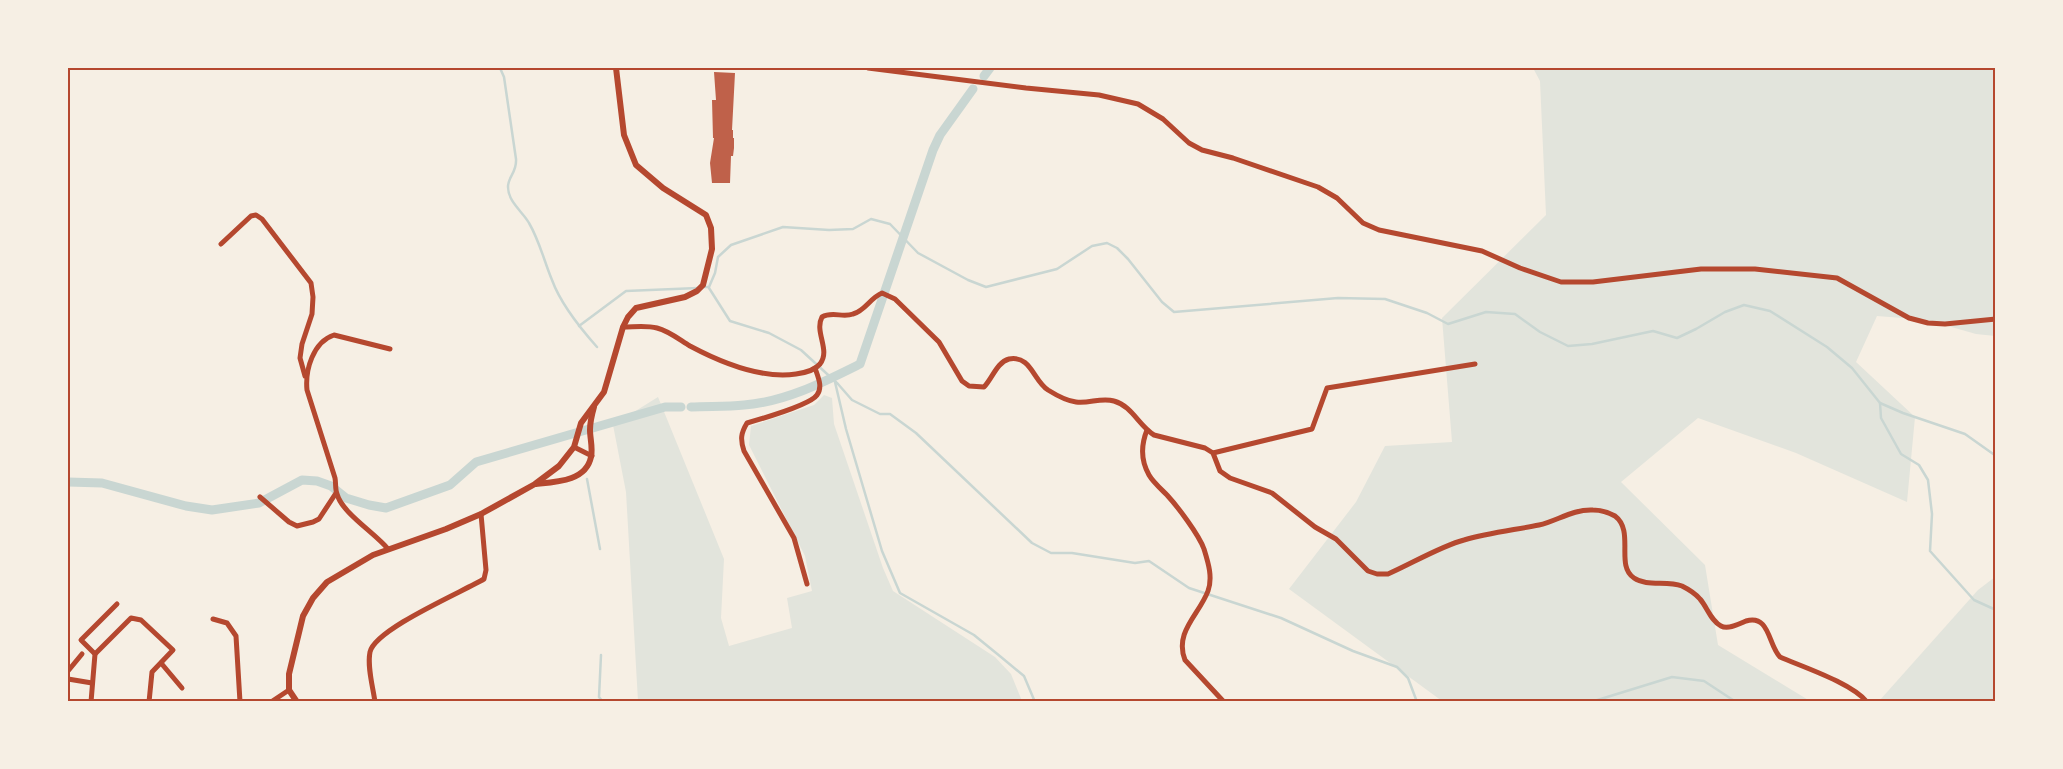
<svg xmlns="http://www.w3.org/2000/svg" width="2063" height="769" font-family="'Nunito Sans',sans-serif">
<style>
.green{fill:#e2e4dc}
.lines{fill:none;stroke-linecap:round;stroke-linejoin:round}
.stream{stroke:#c9d6d2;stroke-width:2.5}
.canal{stroke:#c9d6d2;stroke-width:9}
.building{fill:#bf614a}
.minor{stroke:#b5482f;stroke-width:5}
.tertiary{stroke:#b5482f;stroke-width:6}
.neatline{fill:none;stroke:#b5482f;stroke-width:2}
</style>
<rect width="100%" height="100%" fill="#f6efe4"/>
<g class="green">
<path d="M 1533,68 L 1995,68 L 1995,336 L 1976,334 L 1927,320 L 1877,316 L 1856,362 L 1915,417 L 1907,502 L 1796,453 L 1698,418 L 1621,482 L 1705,565 L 1718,645 L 1810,701 L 1442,701 L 1289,589 L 1356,502 L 1385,446 L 1452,442 L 1442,318 L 1546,215 L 1540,81 Z"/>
<path d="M 824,395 L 832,398 L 834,424 L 883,568 L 893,591 L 995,657 L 1011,674 L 1022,701 L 638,701 L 626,492 L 613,425 L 658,397 L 724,559 L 721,618 L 729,646 L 792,628 L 787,598 L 812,591 L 805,556 L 749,445 L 751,426 L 814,405 Z"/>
<path d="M 1995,577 L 1995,701 L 1880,700 L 1978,590 Z"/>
</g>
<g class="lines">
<g class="stream">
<path d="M 500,68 L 504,77 L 516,159 C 517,173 508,176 508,187 C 508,202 523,212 529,223 C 540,242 544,261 552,280 C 560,302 581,329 597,347"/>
<path d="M 703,287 L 709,287 L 715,273 L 718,257 L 731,245 L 783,227 L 829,230 L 853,229 L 871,219 L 890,224 L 918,253 L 968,280 L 986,287 L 1057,269 L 1092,246 L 1107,243 L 1117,248 L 1128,259 L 1162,302 L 1174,312 L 1338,298 L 1385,299 L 1427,313 L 1448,324 L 1486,312 L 1515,314 L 1540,332 L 1568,346 L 1592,344 L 1653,331 L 1677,338 L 1696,329 L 1725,312 L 1744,305 L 1770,311 L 1827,347 L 1852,368 L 1880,403 L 1881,418 L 1901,454 L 1919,465 L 1928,480 L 1932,514 L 1930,551 L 1974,600 L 1996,610"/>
<path d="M 709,288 L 730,321 L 769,333 L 801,350 L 838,384 L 852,400 L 880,414 L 890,414 L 916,433 L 1032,543 L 1051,553 L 1072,553 L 1135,563 L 1149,561 L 1189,588 L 1281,618 L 1353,651 L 1397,667 L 1408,678 L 1417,702"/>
<path d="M 579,326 L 626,291 L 698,288"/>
<path d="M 835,382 L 846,429 L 882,551 L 900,593 L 974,635 L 1001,657 L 1024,676 L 1035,702"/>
<path d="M 1880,403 L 1903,413 L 1965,434 L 1996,456"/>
<path d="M 587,479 L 600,549"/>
<path d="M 601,655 L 599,697 L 603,702"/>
<path d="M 1591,702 L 1672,677 L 1704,681 L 1736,702"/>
</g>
<g class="canal">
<path d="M 984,76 L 990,68"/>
<path d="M 691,407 C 708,406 727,407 744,405 C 785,402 824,382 860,364 L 933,150 L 940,135 L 973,89"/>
<path d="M 68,482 L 102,483 L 186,506 L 212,510 L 259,503 L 302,480 L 317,481 L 331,486 L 346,498 L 369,505 L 386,508 L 450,485 L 476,462 L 665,407 L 681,407"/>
</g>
</g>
<path class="building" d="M 714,72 L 735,73 L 732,130 L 733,130 L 733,138 L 734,138 L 734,148 L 733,156 L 731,156 L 730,183 L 712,183 L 710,163 L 714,138 L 713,138 L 712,100 L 716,100 Z"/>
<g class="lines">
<g class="minor">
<path d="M 868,68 L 1026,88 L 1099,95 L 1138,104 L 1163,119 L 1189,143 L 1202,150 L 1233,158 L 1318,187 L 1337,198 L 1363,223 L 1379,230 L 1482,251 L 1520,268 L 1561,282 L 1593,282 L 1701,269 L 1755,269 L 1837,278 L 1909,318 L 1928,323 L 1945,324 L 1996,319"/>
<path d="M 221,244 L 251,216 L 256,215 L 262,219 L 311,283 L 313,297 L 312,314 L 302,344 L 300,358 L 305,376"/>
<path d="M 623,327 C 634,327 646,325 657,328 C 669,331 680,340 690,346 C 720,362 762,379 796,374 C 804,373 814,371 820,364 C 831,350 814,332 822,317 C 832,311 843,318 853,314 C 865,311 870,298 882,293 L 895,299 L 939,342 L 962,381 L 969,386 L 984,387 C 992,379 997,362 1009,359 C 1031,355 1033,380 1048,390 C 1056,395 1067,401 1076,402 C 1089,404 1101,397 1114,401 C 1132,406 1139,426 1154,435 L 1205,448 L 1213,453 L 1220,471 L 1230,478 L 1272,493 L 1315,527 L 1336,539 L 1368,571 L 1377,574 L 1388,574 C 1411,564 1441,546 1464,540 C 1488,533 1514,530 1539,525 C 1557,521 1573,509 1593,510 C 1601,510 1608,512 1615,516 C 1635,531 1615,566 1634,578 C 1647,587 1667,580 1682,586 C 1688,589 1695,593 1700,599 C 1707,607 1711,621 1721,626 C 1728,630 1739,624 1746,621 C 1770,614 1768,645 1780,657 C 1803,667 1852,683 1867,702"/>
<path d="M 1147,430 C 1141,445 1141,461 1149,475 C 1153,482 1161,489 1167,495 C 1178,507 1199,535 1204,549 C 1208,562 1213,577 1208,591 C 1199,615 1174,632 1185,660 L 1224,702"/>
<path d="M 574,447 L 592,456"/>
<path d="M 1213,453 L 1312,429 L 1327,388 L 1475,364"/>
<path d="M 260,497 L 289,522 L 297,526 L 313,522 L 319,519 L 336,493"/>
<path d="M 388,549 C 375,533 342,513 337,494 C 335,489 336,483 335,478 L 307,390 C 305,370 313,342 334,335 L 390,349"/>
<path d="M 807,584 L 794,538 L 744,451 C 740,439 741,433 747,423 C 761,419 810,405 817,395 C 823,387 818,377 815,368"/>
<path d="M 213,619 L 227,623 L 236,636 L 240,702"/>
<path d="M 95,654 L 131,618 L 141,620 L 173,650 L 152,672 L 149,702"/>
<path d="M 161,663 L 182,688"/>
<path d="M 68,671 L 82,654"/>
<path d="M 68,679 L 92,683"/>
<path d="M 91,702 L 95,654 L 81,640 L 117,604"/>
<path d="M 271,702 L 289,690"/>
<path d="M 375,702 C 373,687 367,667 370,652 C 375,629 462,592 484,579 L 486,570 L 481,514"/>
</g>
<g class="tertiary">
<path d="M 536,484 C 557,482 586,481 591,457 C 593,448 590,438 590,430 C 590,422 592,414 594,407"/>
<path d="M 297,702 L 289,690 L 289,674 L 303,616 L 313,598 L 327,582 L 373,555 L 446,529 L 481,514 L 535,484 L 559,466 L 574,447 L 581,423 L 604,392 L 623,327 L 628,317 L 636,308 L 685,297 L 697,291 L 703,285 L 712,249 L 711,228 L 706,215 L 663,188 L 636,165 L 624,135 L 616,68"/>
</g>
</g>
<rect width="2063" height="769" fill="none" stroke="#f6efe4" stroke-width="138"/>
<rect x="69" y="69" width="1925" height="631" class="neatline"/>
</svg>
